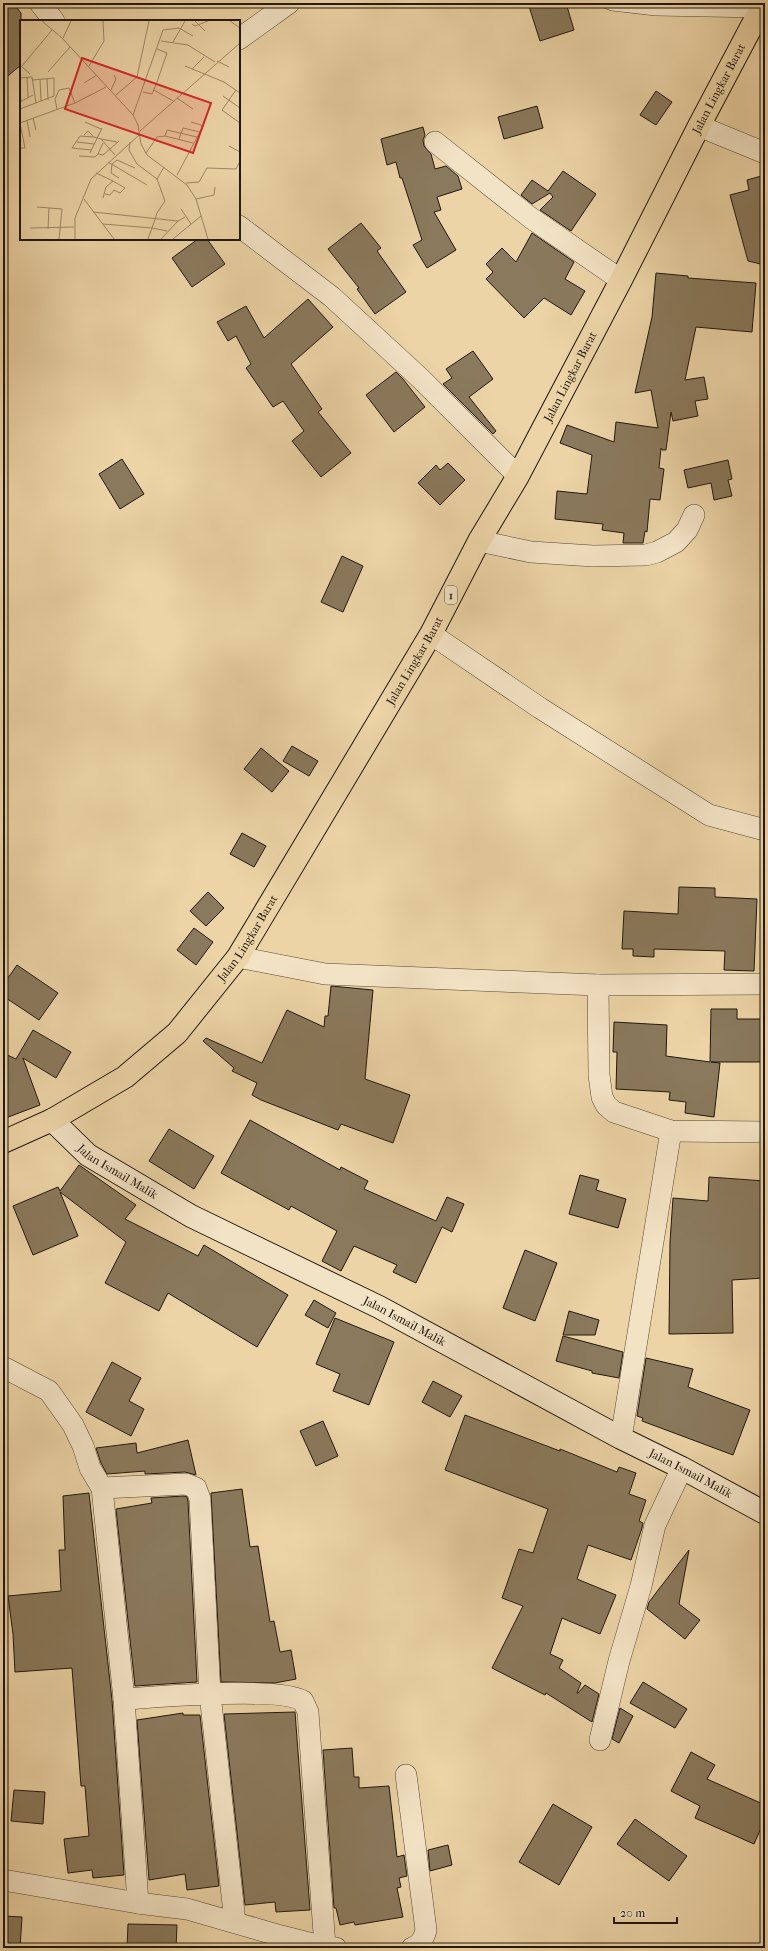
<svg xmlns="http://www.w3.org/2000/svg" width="768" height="1951" font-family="'IM FELL French Canon',serif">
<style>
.building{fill:#8a795c;stroke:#20170c}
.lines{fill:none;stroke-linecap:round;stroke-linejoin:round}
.lane-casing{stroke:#534632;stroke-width:12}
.street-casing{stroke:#534632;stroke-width:22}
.secondary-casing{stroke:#20170c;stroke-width:24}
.highway-casing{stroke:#20170c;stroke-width:24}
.lane{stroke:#f3e3c5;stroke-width:11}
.street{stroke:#f3e3c5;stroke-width:21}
.secondary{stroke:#f3e3c5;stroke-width:22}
.highway{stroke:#ecd4a6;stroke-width:22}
.labels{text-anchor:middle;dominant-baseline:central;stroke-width:4;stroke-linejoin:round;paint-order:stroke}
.shield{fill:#f3e3c5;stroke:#5f5444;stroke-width:1}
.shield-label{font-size:11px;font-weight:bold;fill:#20170c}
.street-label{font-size:12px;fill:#20170c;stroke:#f3e3c5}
.inset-road{fill:none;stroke:#9a8868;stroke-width:1}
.view{fill:#d62828;fill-opacity:0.15;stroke:#d62828;stroke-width:2}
.inset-edge{fill:none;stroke:#20170c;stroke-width:2}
</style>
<rect width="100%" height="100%" fill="#ecd4a6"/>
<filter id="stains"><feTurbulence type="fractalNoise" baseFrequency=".005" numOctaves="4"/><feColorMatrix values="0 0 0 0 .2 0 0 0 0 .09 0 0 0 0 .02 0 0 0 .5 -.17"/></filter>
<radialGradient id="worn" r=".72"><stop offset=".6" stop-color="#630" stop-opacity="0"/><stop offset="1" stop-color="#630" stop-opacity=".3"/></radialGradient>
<g class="building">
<path d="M 3,3 L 13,3 L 21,13 L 21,65 L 3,80 Z"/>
<path d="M 528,3 L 566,3 L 574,30 L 540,41 Z"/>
<path d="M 656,91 L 672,102 L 656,125 L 640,115 Z"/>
<path d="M 537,106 L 543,128 L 504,139 L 498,117 Z"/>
<path d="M 423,127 L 425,135 L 423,140 L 424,146 L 431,154 L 435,169 L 446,166 L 458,176 L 462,189 L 437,197 L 441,210 L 434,212 L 456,250 L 427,268 L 413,245 L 422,240 L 402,178 L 400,178 L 396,162 L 387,165 L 381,139 Z"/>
<path d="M 563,171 L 596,194 L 571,231 L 540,210 L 553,197 L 550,193 L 532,204 L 521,195 L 532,180 L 548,191 Z"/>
<path d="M 765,175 L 765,265 L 748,261 L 730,195 L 749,190 L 747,180 Z"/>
<path d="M 361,223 L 381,248 L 377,251 L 406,292 L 375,314 L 357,289 L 359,288 L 328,249 Z"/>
<path d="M 532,233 L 574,262 L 565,279 L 585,291 L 571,315 L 544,298 L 524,318 L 486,279 L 493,272 L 486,264 L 502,248 L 516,262 Z"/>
<path d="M 198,239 L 207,239 L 225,264 L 192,287 L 172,258 Z"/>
<path d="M 656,273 L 688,276 L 688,278 L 756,283 L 752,332 L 696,327 L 685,380 L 704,377 L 708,399 L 695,401 L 698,416 L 673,421 L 671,412 L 666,450 L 662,450 L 661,448 L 659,468 L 664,469 L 660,500 L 650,499 L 647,532 L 645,531 L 643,543 L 623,543 L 624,533 L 602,530 L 603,524 L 555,519 L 557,491 L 587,494 L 592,455 L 560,443 L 567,425 L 614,442 L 616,422 L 658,428 L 651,390 L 635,393 L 652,317 Z"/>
<path d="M 308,299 L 333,327 L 291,364 L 322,409 L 318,412 L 351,453 L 321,477 L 292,441 L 304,431 L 283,401 L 273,407 L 246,368 L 251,364 L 236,336 L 228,341 L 217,322 L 246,306 L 264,338 Z"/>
<path d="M 473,351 L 493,379 L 469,397 L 496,431 L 493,434 L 443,384 L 452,378 L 446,369 Z"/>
<path d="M 396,372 L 403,379 L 425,407 L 394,432 L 366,395 Z"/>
<path d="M 122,459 L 144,494 L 120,509 L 99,474 Z"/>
<path d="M 728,460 L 732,479 L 728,480 L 732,496 L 714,500 L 711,483 L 688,488 L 684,470 Z"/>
<path d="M 448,463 L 465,480 L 440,505 L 418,483 L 436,465 L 440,470 Z"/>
<path d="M 342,556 L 363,566 L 343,612 L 321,602 Z"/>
<path d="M 292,746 L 318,761 L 309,776 L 283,761 Z"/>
<path d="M 261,748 L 289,771 L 272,792 L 244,769 Z"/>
<path d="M 242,833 L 266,846 L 254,867 L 230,854 Z"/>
<path d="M 679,887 L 715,888 L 715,897 L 757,899 L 754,971 L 724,970 L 725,951 L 654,949 L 654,957 L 633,956 L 633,949 L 622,949 L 624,911 L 678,914 Z"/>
<path d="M 208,892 L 224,908 L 206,926 L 190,911 Z"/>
<path d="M 194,928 L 213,942 L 196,965 L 177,950 Z"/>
<path d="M 17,965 L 58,993 L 39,1020 L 3,996 L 3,985 Z"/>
<path d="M 331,986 L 373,990 L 365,1079 L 410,1095 L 393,1143 L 341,1124 L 338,1130 L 261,1100 L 252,1095 L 257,1083 L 232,1071 L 234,1068 L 203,1041 L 206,1038 L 262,1063 L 287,1010 L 324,1027 L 325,1016 L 328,1016 Z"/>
<path d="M 711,1009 L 737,1009 L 737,1019 L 765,1019 L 765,1062 L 711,1062 L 720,1063 L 714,1117 L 685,1113 L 686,1102 L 669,1100 L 670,1092 L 616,1089 L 617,1052 L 613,1052 L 614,1022 L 667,1025 L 666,1056 L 710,1062 Z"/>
<path d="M 33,1030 L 71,1052 L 56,1078 L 23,1058 L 40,1105 L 3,1119 L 3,1053 L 16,1059 Z"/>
<path d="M 250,1120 L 340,1170 L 341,1167 L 368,1181 L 364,1189 L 436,1221 L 447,1197 L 464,1204 L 452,1232 L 442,1227 L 416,1283 L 393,1272 L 397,1265 L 354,1246 L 341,1271 L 322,1261 L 337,1231 L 291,1206 L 289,1210 L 221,1173 Z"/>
<path d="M 169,1129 L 214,1156 L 194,1189 L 149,1161 Z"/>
<path d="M 79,1165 L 136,1205 L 125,1219 L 198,1256 L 204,1245 L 288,1295 L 257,1347 L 168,1293 L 159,1311 L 105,1283 L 126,1242 L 60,1192 L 78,1236 L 33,1255 L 13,1206 L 58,1187 L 60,1191 Z"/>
<path d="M 580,1175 L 599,1180 L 596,1190 L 626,1199 L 618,1228 L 569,1214 Z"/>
<path d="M 709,1177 L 765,1181 L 764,1278 L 732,1280 L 733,1333 L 669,1334 L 670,1242 L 673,1198 L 708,1201 Z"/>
<path d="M 525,1250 L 557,1263 L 535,1321 L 503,1308 Z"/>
<path d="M 314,1300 L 336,1313 L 328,1328 L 305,1315 Z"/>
<path d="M 569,1311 L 599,1320 L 595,1335 L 563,1335 Z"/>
<path d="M 335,1318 L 394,1342 L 369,1405 L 333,1391 L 340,1374 L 316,1364 Z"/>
<path d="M 563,1336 L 623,1352 L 619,1378 L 592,1373 L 592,1371 L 556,1361 Z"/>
<path d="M 646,1358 L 693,1369 L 688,1387 L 750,1410 L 733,1455 L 642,1421 L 643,1418 L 637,1416 Z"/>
<path d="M 112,1362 L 141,1378 L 129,1401 L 144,1409 L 131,1436 L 86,1412 Z"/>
<path d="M 433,1381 L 462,1396 L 450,1417 L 422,1402 Z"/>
<path d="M 465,1415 L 560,1451 L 560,1449 L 617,1472 L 619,1467 L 636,1473 L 629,1494 L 646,1500 L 639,1521 L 643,1523 L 642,1528 L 631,1560 L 588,1545 L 577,1579 L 616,1595 L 600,1634 L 562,1618 L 550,1654 L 563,1660 L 559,1668 L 581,1683 L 577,1693 L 578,1693 L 585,1685 L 599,1694 L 592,1722 L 546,1693 L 545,1695 L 492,1668 L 523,1606 L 502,1598 L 519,1549 L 533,1553 L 548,1509 L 445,1470 Z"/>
<path d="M 323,1421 L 338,1456 L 316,1466 L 300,1431 Z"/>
<path d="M 188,1440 L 196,1475 L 185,1472 L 145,1474 L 145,1471 L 107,1474 L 101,1463 L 96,1448 L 136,1443 L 137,1453 Z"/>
<path d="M 242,1489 L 250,1547 L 258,1546 L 270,1622 L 274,1621 L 280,1652 L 291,1650 L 296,1679 L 275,1683 L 221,1682 L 211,1493 Z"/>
<path d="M 89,1493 L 112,1700 L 124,1875 L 93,1878 L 92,1870 L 68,1873 L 64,1839 L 89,1836 L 85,1786 L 81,1786 L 72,1668 L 15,1672 L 13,1634 L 8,1596 L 61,1591 L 59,1550 L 65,1550 L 63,1496 Z"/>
<path d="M 184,1496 L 187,1497 L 188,1501 L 197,1682 L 135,1686 L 116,1509 L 152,1503 L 151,1498 Z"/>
<path d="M 689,1550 L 679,1604 L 700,1620 L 685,1639 L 647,1609 L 649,1602 Z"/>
<path d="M 643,1682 L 687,1709 L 675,1728 L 630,1703 Z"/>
<path d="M 620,1708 L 633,1716 L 619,1743 L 612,1739 Z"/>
<path d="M 295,1712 L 310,1910 L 276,1912 L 275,1902 L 245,1905 L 224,1714 Z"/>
<path d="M 183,1713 L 183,1715 L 200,1715 L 219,1886 L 187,1890 L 185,1874 L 149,1880 L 137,1720 Z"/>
<path d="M 352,1748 L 354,1777 L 359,1777 L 359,1788 L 389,1786 L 397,1857 L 404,1855 L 407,1876 L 399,1878 L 401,1887 L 397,1888 L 403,1917 L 355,1925 L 354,1922 L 340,1925 L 336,1908 L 334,1908 L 323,1750 Z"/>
<path d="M 691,1752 L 715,1765 L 707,1779 L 765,1805 L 765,1819 L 754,1844 L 695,1818 L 700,1806 L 671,1791 Z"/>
<path d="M 14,1790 L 45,1792 L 43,1824 L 11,1821 Z"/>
<path d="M 553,1804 L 592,1827 L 559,1885 L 519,1862 Z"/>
<path d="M 635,1819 L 687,1856 L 669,1881 L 617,1844 Z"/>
<path d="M 448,1845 L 452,1865 L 430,1871 L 428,1850 Z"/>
<path d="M 3,1916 L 22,1917 L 20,1948 L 3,1948 Z"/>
<path d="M 128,1924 L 177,1925 L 176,1948 L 127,1948 Z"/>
</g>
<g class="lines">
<g class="lane-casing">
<path id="lane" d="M 607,3 L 612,5 L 656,10 L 759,12"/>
</g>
<g class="street-casing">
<g id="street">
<path d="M 40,3 L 54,21"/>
<path d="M 239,39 L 289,3"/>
<path d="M 699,126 L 765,153"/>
<path d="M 435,142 L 531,218 L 621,280"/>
<path d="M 239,226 L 332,297 L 420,378 L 518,476"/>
<path d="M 479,541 L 531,552 L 593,556 L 646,555 L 657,552 L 676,542 L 687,530 L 694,515"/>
<path d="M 431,634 L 540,708 L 709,815 L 765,830"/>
<path d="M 238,957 L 325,974 L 598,985 L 765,984"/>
<path d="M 598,985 L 599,1075 L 602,1097 L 606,1105 L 614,1112 L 671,1131 L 765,1132"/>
<path d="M 3,1367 L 49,1391 L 73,1425 L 83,1446 L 90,1468 L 102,1488"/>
<path d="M 621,1438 L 671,1131"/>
<path d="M 124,1699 C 157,1697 280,1686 303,1701 L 308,1712 L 325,1947"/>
<path d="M 600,1740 L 619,1661 L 641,1586 L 655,1525 L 682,1468"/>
<path d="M 406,1775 L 426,1930 C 424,1938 421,1945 412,1948"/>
<path d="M 3,1880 L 138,1903 L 187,1909 L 281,1936 L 325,1947 L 336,1948"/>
<path d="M 138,1903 L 124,1699 L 102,1488 L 186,1484 L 196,1488 L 200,1499 L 210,1694 L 235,1922"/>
</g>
</g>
<g class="secondary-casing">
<g id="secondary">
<path id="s1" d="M 52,1120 L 88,1155 L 191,1216 L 379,1307 L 621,1438 L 682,1468 L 765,1513"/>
</g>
</g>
<g class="highway-casing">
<g id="highway">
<path id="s2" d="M 3,1142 L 52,1120 L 125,1077 L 177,1033 L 238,957 L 431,634 L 479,541 L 518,476 L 621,280 L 699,126 L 764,3"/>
</g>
</g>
<use href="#lane" class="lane"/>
<use href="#street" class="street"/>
<use href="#secondary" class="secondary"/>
<use href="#highway" class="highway"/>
</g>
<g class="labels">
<rect class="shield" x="445" y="586" width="12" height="18" rx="3"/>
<g class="shield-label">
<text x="451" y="595">1</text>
</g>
<g class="street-label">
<text stroke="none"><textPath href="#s2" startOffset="1297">Jalan Lingkar Barat</textPath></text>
<text stroke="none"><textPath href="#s2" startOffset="973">Jalan Lingkar Barat</textPath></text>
<text stroke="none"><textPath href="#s2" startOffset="649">Jalan Lingkar Barat</textPath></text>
<text stroke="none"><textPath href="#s2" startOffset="325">Jalan Lingkar Barat</textPath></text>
<text stroke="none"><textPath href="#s1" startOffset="84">Jalan Ismail Malik</textPath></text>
<text stroke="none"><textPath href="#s1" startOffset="408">Jalan Ismail Malik</textPath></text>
<text stroke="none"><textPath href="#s1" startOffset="732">Jalan Ismail Malik</textPath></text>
</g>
</g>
<g transform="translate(20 20)">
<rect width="220" height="220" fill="#ecd4a6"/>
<path class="inset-road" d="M 22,1 L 42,18 L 113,95 L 118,105 L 121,124 L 127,135 L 167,165 L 176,179 L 188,219M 175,1 L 185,11M 210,1 L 220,8M 172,4 L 175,6 L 188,1M 43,18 L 51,1M 141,21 L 168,25 L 195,42M 153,22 L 165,1M 197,41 L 209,47M 0,45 L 10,54M 2,46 L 32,10M 69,46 L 84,21 L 83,1M 165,46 L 204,62 L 220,73M 172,49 L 184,37M 28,52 L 50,27M 7,57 L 8,78M 0,58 L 12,57 L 16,83M 27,58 L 28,80M 20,59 L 21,81M 64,63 L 77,55M 0,69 L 1,81M 91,70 L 96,59 L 94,55M 134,70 L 153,81M 216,70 L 202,90 L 220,103M 123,72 L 132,74 L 137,62 L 147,33 L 137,29M 96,75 L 117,57 L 129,1M 203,76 L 220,88M 157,78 L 173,89M 0,82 L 13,75M 0,89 L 34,76 L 34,58 L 13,60M 37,89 L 35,79 L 39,70 L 49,68 L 55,83M 113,95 L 143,10 L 159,8 L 173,16M 13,98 L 16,110M 7,100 L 10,117M 65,102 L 81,109M 0,103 L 55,83 L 86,67M 0,103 L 5,128 L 0,128M 120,111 L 220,23M 64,115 L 68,111 L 73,116M 81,119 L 97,122M 159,119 L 163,108 L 180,112M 57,122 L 74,124M 110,122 L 109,130 L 117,144 L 137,159M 83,123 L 78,134 L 83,135 L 99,121M 173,123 L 145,116 L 147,110 L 177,117M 209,126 L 220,132M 71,130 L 52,128 L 60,116 L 74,117 L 81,119 L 95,135M 70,133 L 82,108M 126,133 L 137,117 L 145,116M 59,136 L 75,137 L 78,134M 88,142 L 127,165M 76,153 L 93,161 L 86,167 L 83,178M 157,155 L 182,108 L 181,105 L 171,102M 99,158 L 91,153 L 92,144 L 97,140 L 115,148M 166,163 L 179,162 L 187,148 L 216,149 L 220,141M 85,174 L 90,175 L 94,170 L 100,173 L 105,168 L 93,161M 64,179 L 94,219M 176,179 L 194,175 L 195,167M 17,187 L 42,189 L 39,219M 161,189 L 171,204M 73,192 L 158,201M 83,204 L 132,208 L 137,193 L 145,181 L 137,159 L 144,147M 10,208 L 54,207M 28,209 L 29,188M 55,219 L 55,198 L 71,159 L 119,115M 128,219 L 132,208 L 147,211M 141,219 L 158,201 L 165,197M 153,219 L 181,196"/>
<path class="view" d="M 62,38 L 191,83 L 173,133 L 45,89 Z"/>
<rect width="220" height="220" class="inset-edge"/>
</g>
<rect width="768" height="1951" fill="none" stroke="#ecd4a6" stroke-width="16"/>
<rect x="4" y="4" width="760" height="1943" fill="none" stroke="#20170c" stroke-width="2"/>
<rect x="8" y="8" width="752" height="1935" fill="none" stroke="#20170c"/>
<path d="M614 1917v6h63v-6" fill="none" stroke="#20170c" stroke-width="2"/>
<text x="620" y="1917" font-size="12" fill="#20170c" stroke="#f3e3c5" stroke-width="3" paint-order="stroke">20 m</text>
<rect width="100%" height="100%" filter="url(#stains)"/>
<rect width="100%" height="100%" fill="url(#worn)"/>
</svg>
